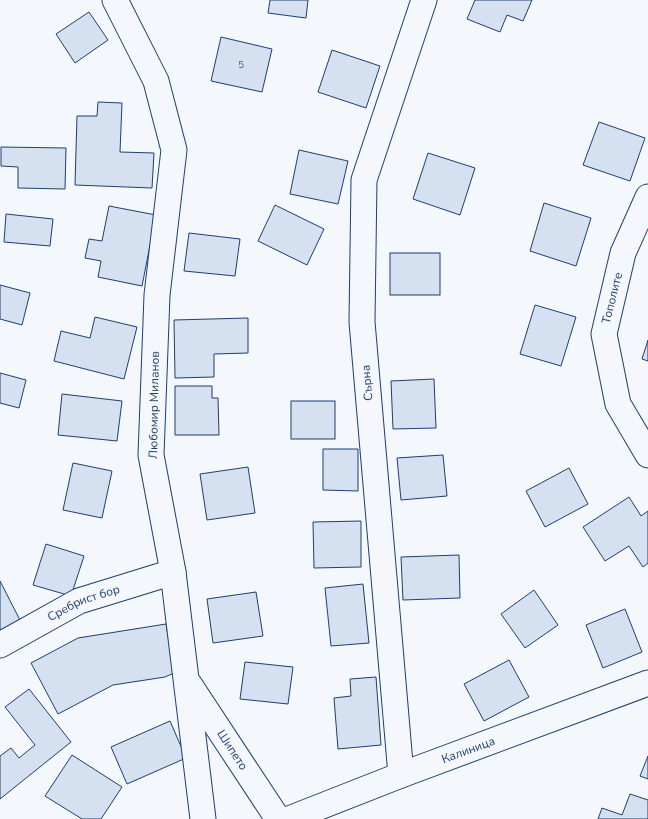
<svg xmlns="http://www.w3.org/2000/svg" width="648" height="819" font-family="'Nunito Sans',sans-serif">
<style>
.building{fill:#d5e0f0;stroke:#1d3f73}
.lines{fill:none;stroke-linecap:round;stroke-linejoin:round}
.street-casing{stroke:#1d3f73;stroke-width:27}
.street{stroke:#f4f7fb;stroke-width:25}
.labels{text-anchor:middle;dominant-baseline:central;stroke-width:4;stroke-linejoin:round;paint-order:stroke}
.number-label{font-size:10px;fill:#4b6792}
.street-label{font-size:12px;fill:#1d3f73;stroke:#f4f7fb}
</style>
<rect width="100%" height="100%" fill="#f4f7fb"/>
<g class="building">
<path d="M 270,0 L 308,0 L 306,18 L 268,13 Z"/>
<path d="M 475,0 L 532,0 L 523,21 L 507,15 L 500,32 L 467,19 Z"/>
<path d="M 89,12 L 108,40 L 75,63 L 56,34 Z"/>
<path d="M 221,37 L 272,49 L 262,92 L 211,81 Z"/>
<path d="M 332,50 L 380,66 L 366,108 L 318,92 Z"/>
<path d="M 98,102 L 122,103 L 120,152 L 154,153 L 152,188 L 75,185 L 77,116 L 97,116 Z"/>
<path d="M 599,122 L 645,138 L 630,181 L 583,165 Z"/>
<path d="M 1,147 L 66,148 L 65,189 L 18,188 L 18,167 L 1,166 Z"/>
<path d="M 299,150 L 348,161 L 338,204 L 290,194 Z"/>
<path d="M 428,153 L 475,168 L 460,215 L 413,199 Z"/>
<path d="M 544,203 L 591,218 L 576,266 L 530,251 Z"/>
<path d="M 275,205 L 324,229 L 307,265 L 258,241 Z"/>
<path d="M 109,206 L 156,215 L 142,286 L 98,277 L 101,261 L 85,258 L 89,239 L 102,241 Z"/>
<path d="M 6,214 L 53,219 L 50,246 L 4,242 Z"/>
<path d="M 189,233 L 240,239 L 235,276 L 184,271 Z"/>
<rect x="390" y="253" width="50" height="42"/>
<path d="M 0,285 L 30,293 L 22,325 L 0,319 Z"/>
<path d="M 535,305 L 576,317 L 561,366 L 520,354 Z"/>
<path d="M 95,317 L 137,327 L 124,379 L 54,361 L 61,331 L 90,338 Z"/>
<path d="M 248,318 L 248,353 L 214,354 L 214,377 L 175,378 L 174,320 Z"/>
<path d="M 648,340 L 648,361 L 642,359 Z"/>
<path d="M 0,373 L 26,380 L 19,408 L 0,403 Z"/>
<path d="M 434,379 L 436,428 L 393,429 L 391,381 Z"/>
<path d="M 175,386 L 212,386 L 212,398 L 218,398 L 219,435 L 175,435 Z"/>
<path d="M 62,394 L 122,401 L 117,441 L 58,435 Z"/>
<rect x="291" y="401" width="44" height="38"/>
<path d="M 323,449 L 358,449 L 358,491 L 323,490 Z"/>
<path d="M 443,455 L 447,496 L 401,500 L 397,458 Z"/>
<path d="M 73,463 L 112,471 L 102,518 L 63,510 Z"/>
<path d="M 248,467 L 255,513 L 207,520 L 200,474 Z"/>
<path d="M 569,468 L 588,504 L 545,527 L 526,491 Z"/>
<path d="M 629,497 L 641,516 L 648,511 L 648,563 L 643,567 L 629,546 L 605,561 L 583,527 Z"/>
<path d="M 361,521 L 361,567 L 314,568 L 313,522 Z"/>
<path d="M 46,544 L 84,556 L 71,596 L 33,585 Z"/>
<path d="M 459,555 L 460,598 L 403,600 L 401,557 Z"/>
<path d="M 0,581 L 23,626 L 0,637 Z"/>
<path d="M 363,584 L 369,643 L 331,646 L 325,588 Z"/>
<path d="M 534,590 L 558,625 L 525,648 L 501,614 Z"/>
<path d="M 256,592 L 263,636 L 213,643 L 207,599 Z"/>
<path d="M 625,609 L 642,652 L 603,668 L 586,625 Z"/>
<path d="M 166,624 L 174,673 L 165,677 L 113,685 L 58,714 L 31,663 L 78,638 Z"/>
<path d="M 509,660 L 529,697 L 484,721 L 464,684 Z"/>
<path d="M 245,662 L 293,667 L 288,704 L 240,699 Z"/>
<path d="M 376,677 L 381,745 L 338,749 L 334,698 L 351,696 L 350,679 Z"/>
<path d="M 29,689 L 71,742 L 0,799 L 0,756 L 11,748 L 19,758 L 35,745 L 5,707 Z"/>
<path d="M 170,721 L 186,758 L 127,784 L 111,747 Z"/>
<path d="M 72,755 L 122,787 L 101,819 L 82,819 L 45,796 Z"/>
<path d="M 648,756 L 648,779 L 640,776 Z"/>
<path d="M 630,794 L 648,800 L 648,819 L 598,819 L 602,808 L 622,815 Z"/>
</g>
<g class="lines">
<g class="street-casing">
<g id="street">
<path d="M 115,0 L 156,81 L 174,150 L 157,295 L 151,455 L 173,572 L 203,819"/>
<path d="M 648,197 L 623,253 L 604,334 L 618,404 L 648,455"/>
<path id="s1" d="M 0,645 L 79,601 L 173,572"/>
<path id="s2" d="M 189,684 L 278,819"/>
<path d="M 401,775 L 362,322 L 364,180 L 424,0"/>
<path id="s3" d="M 289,819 L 401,775 L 648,683"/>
</g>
</g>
<use href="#street" class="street"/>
</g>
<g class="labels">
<g class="number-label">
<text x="241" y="65">5</text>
</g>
<g class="street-label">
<text transform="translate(612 298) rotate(-76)">Тополите</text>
<text transform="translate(367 383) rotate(-95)">Сърна</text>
<text transform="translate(154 405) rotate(-89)">Любомир Миланов</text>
<text stroke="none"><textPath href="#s1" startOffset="94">Сребрист бор</textPath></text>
<text stroke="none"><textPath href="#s2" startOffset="79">Шипето</textPath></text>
<text stroke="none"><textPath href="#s3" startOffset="192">Калиница</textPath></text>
</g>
</g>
</svg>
